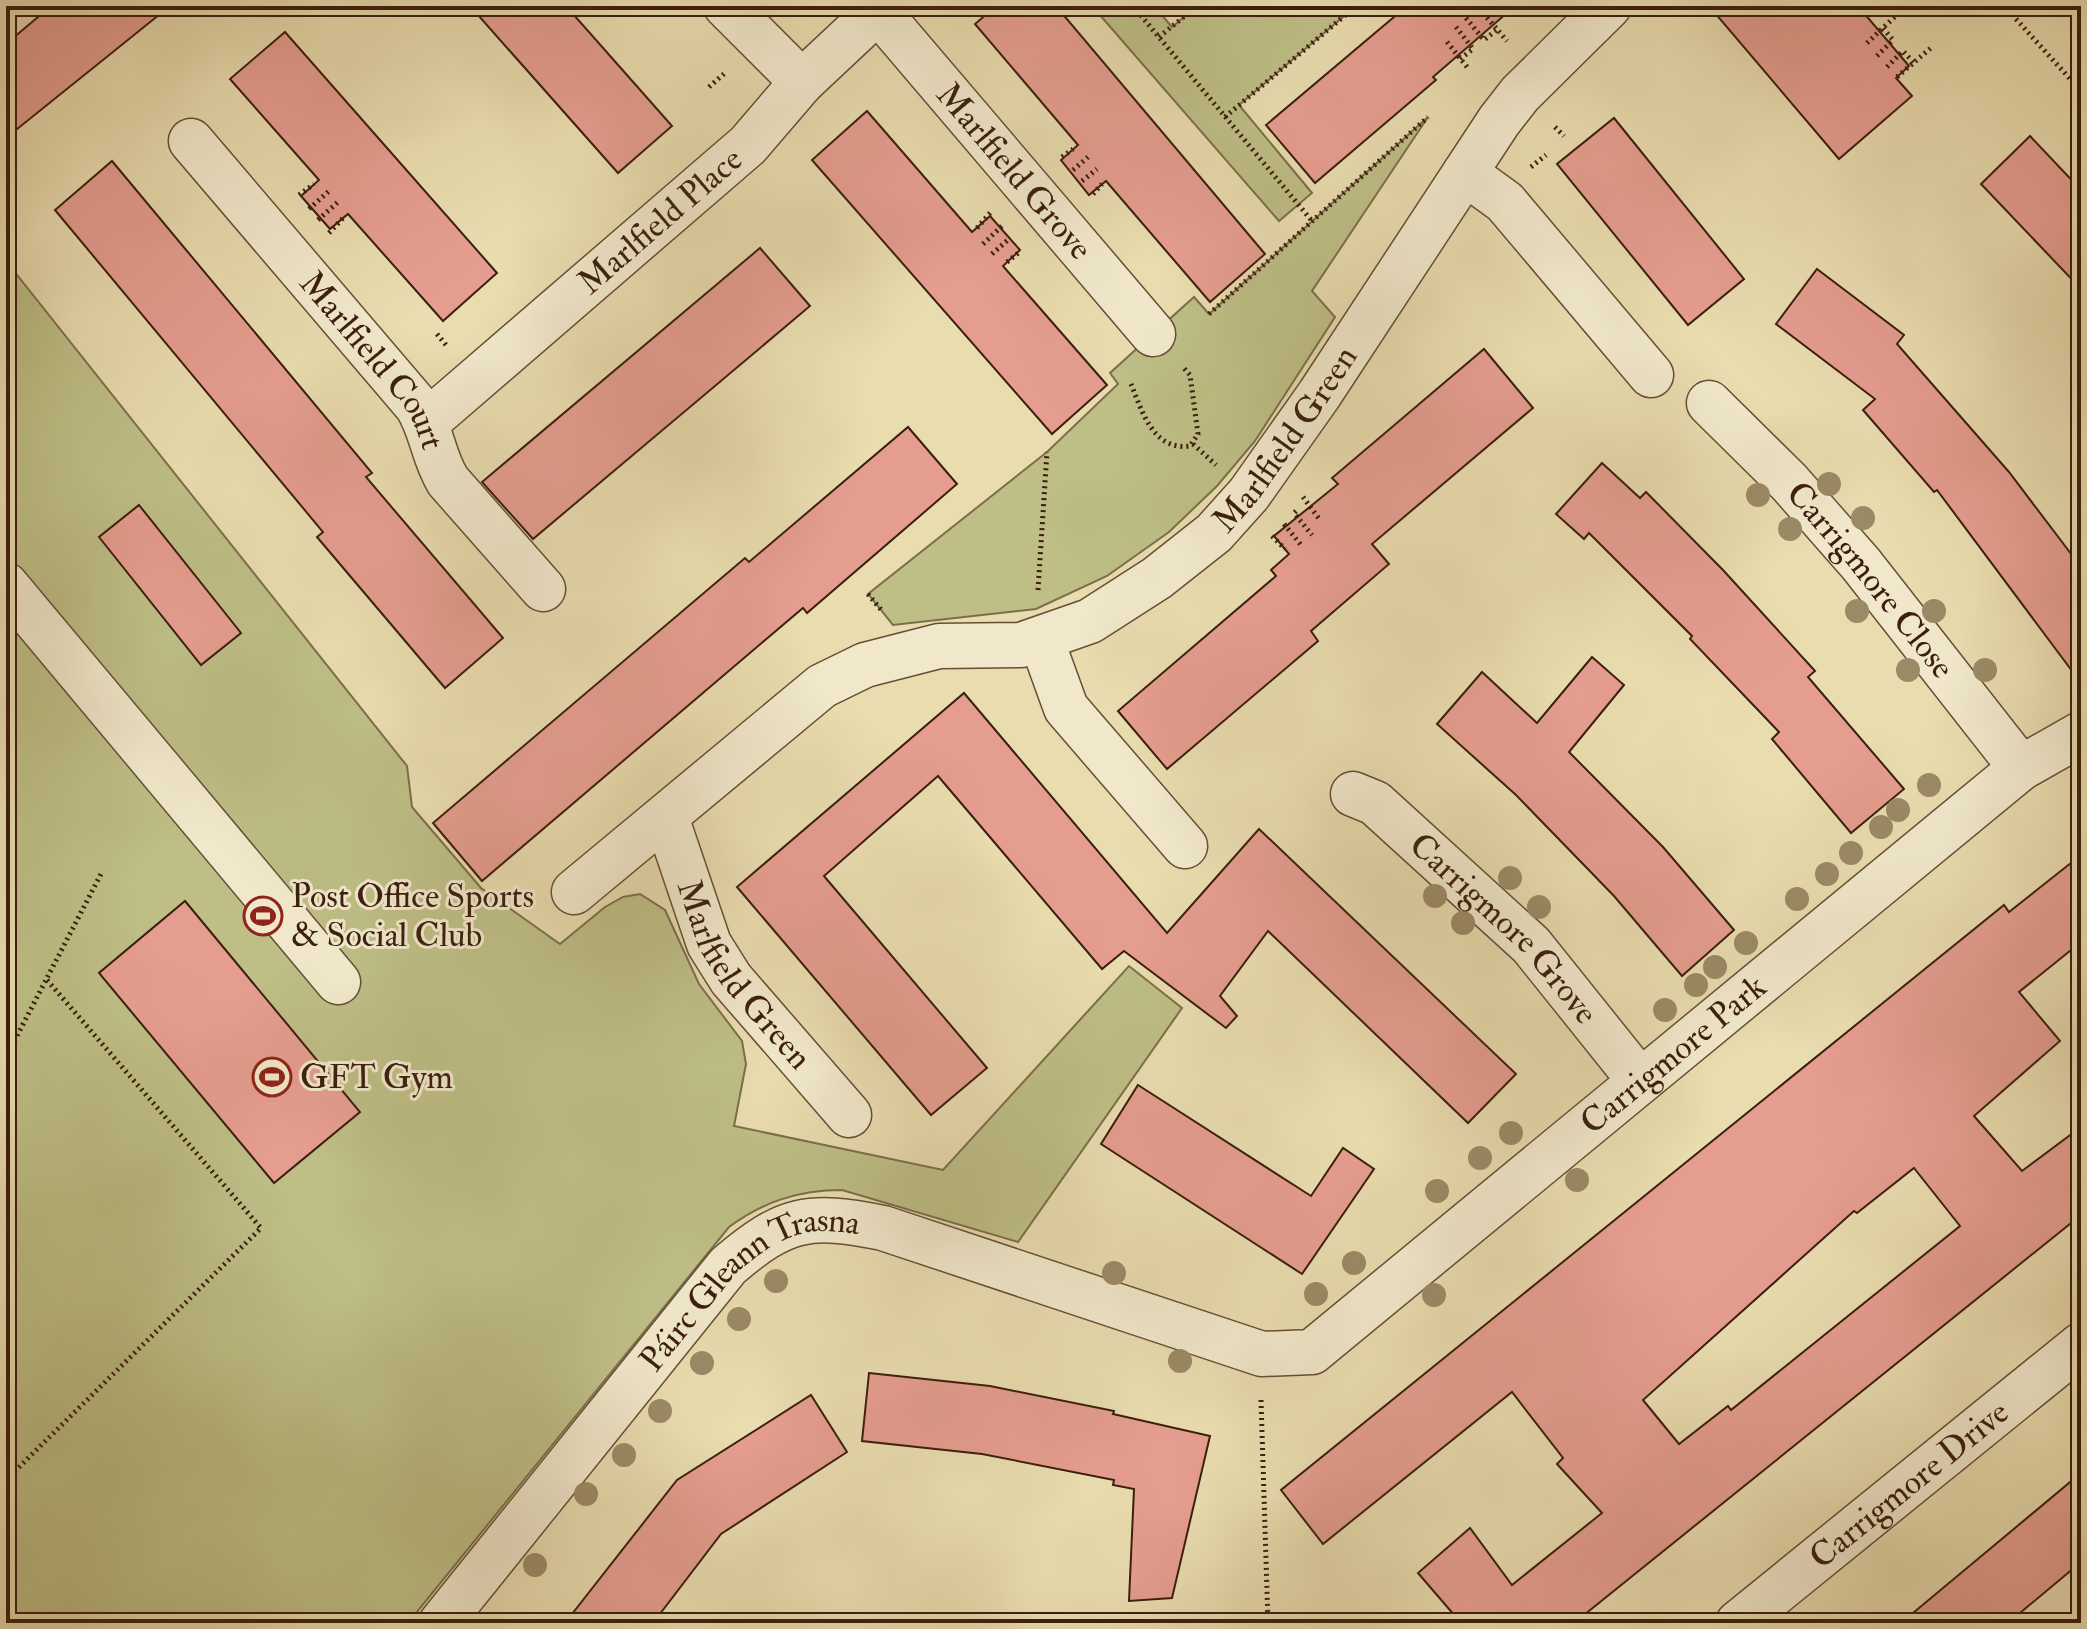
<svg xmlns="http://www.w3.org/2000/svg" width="2087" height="1629" font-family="'IM FELL Double Pica',serif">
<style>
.green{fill:#bebe86;stroke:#7c6e4a;stroke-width:2}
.building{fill:#e59d8f;stroke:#3b1e0d;stroke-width:2;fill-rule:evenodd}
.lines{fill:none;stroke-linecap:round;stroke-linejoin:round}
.minor-casing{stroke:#664e36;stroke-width:47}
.path{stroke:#3b1e0d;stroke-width:5;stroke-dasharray:2 4;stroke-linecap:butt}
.minor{stroke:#f1e8cb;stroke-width:44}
.tree{fill:#9b8a66}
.labels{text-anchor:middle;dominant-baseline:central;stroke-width:6;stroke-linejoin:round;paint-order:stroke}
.street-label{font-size:34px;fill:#3b1e0d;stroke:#f1e8cb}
.poi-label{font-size:34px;fill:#3b1e0d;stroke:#f1e8cb;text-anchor:start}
</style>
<rect width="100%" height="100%" fill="#e9dcaf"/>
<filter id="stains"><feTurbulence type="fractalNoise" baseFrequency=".0025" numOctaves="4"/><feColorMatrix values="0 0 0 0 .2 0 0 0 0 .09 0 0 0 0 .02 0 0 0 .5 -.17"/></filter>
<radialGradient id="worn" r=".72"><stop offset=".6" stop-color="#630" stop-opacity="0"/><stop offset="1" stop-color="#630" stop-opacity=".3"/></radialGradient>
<g class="green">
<path d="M 1092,6 L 1154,6 L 1172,27 L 1197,6 L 1356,6 L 1239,105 L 1312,193 L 1279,221 Z"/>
<path d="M 1428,117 L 1312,291 L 1335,317 L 1255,441 L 1217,486 L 1169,532 L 1107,576 L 1036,609 L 893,625 L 868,594 L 1047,452 L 1118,384 L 1110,373 L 1194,297 L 1209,314 Z"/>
<path d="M 6,261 L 407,766 L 412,807 L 481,888 L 560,944 L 605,907 L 623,897 L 640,894 L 665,910 L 699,984 L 742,1041 L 746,1064 L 734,1126 L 943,1170 L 1129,966 L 1182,1008 L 1018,1242 L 842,1190 C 798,1190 763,1202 729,1227 L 408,1623 L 6,1623 Z"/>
</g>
<g class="building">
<path d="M 51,6 L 170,6 L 6,138 L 6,44 Z"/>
<path d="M 470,6 L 566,6 L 672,126 L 618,173 Z"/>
<path d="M 996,6 L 1056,6 L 1265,254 L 1210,302 L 1106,181 L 1089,195 L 1061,160 L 1078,145 L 975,24 Z"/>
<path d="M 1407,6 L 1515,6 L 1433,77 L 1436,80 L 1315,183 L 1266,125 Z"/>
<path d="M 1709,6 L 1858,6 L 1909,66 L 1896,78 L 1912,96 L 1839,159 Z"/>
<path d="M 285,32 L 497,273 L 443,321 L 348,214 L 330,229 L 301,196 L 319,180 L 230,79 Z"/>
<path d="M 867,111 L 972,232 L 990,216 L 1020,250 L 1003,266 L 1107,385 L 1052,434 L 812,160 Z"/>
<path d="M 1614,118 L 1744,279 L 1688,325 L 1557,164 Z"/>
<path d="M 2030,136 L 2081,190 L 2081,289 L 1981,184 Z"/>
<path d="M 112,161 L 372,473 L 366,477 L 503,638 L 445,688 L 317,537 L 323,532 L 55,210 Z"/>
<path d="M 760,248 L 810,306 L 533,539 L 482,482 Z"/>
<path d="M 1817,269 L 1904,335 L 1897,344 L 2009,472 L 2081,567 L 2081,683 L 1937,490 L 1934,492 L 1863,410 L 1875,399 L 1776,324 Z"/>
<path d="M 1484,349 L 1533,408 L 1372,544 L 1389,564 L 1311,631 L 1318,641 L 1167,769 L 1118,711 L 1276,576 L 1271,570 L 1289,554 L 1274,536 L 1338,484 L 1332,478 Z"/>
<path d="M 908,427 L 957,484 L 807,613 L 803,608 L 764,641 L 482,881 L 433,823 L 745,558 L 749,562 Z"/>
<path d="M 1602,463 L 1640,498 L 1646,492 L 1723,570 L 1815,671 L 1808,677 L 1904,789 L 1851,833 L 1772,739 L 1779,732 L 1690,639 L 1692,636 L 1589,533 L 1584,539 L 1556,514 Z"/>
<path d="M 139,505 L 241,633 L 201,665 L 99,537 Z"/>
<path d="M 1592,657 L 1624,685 L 1569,752 L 1663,847 L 1734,930 L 1682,976 L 1614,896 L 1516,795 L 1437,724 L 1482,672 L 1537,723 Z"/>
<path d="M 964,693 L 1167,933 L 1259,829 L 1516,1074 L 1468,1123 L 1268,931 L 1220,996 L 1237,1016 L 1226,1028 L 1124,951 L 1102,969 L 938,776 L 824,876 L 987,1068 L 931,1115 L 737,887 Z"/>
<path d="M 2081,855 L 2081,942 L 2019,992 L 2060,1041 L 1974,1116 L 2022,1171 L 2081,1127 L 2081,1215 L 1574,1623 L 1461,1623 L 1418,1573 L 1470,1528 L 1512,1585 L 1602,1513 L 1557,1464 L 1563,1458 L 1512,1392 L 1323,1544 L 1281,1490 L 2004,905 L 2009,912 ZM 1914,1168 L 1960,1226 L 1731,1410 L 1728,1406 L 1679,1444 L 1643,1400 L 1854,1211 L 1857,1213 Z"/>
<path d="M 185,901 L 360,1112 L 274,1183 L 99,973 Z"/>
<path d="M 1138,1085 L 1311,1196 L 1343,1148 L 1374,1169 L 1302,1274 L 1101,1144 Z"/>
<path d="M 869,1373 L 990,1386 L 1114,1411 L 1113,1414 L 1210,1436 L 1172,1598 L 1129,1601 L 1134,1489 L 1113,1485 L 1114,1480 L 982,1454 L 862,1441 Z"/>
<path d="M 811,1395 L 847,1452 L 721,1534 L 653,1623 L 565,1623 L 677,1480 Z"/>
<path d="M 2081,1473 L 2081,1562 L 2008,1623 L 1901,1623 Z"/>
</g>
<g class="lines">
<g class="minor-casing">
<g id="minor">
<path d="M 726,6 L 802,82"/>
<path id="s1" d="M 877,10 L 1153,334"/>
<path id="s2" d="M 191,141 L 417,406 C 432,430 433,457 448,481 L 543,589"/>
<path d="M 1465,173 L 1505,202 L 1651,375"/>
<path id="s3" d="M 1709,403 L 1789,482 L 1861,564 L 2021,768"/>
<path id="s4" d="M 427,422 L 748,145 L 802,82 L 883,6"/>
<path d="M 6,585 L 338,982"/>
<path d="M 1041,639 L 1066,708 L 1185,846"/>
<path id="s5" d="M 1353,794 L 1375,803 L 1531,945 L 1640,1081"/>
<path id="s6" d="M 666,817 L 709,944 L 731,979 L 849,1115"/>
<path id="s7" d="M 574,892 L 822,686 L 865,665 L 939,646 L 1021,645 L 1090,621 L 1157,578 L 1214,533 L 1249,494 L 1319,395 L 1499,121 L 1520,94 L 1609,6"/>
<path id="s8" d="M 441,1623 L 728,1266 C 785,1217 809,1213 883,1228 L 1262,1354 L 1312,1352 L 2021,768 L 2081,734"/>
<path id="s9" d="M 1738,1623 L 2081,1345"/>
</g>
</g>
<g class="path">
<path d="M 1133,6 L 1312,221"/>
<path d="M 1836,6 L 1839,6"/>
<path d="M 568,8 L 570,6"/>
<path d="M 1483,13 L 1507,41"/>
<path d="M 583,14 L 595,6"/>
<path d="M 1466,18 L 1484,40 L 1498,29"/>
<path d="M 2016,19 L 2081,91"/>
<path d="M 1456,27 L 1473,49 L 1460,59"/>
<path d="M 1159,37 L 1197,6"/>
<path d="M 1447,42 L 1467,67"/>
<path d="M 1867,43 L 1901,11"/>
<path d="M 1877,56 L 1893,40 L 1882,27"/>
<path d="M 1887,67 L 1903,51 L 1915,64"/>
<path d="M 1897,77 L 1932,47"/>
<path d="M 709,87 L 726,72"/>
<path d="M 1225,117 L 1356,6"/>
<path d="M 1555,127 L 1564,136"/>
<path d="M 1062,157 L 1073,149"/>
<path d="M 1531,167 L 1546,155"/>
<path d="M 1073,170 L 1088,157"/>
<path d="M 1082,181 L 1097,169"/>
<path d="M 1093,194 L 1102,184"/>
<path d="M 299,195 L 314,184"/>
<path d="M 309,209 L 329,191"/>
<path d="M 318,220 L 338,202"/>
<path d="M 977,228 L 991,212"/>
<path d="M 329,233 L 343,218"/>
<path d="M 983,244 L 1003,225"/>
<path d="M 992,254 L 1010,238"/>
<path d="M 1007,262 L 1021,251"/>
<path d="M 1209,314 L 1428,117"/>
<path d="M 437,334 L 446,345"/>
<path d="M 1131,384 C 1142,411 1153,451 1190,446 L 1198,434 L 1190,375 L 1182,366"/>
<path d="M 1193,444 L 1216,465"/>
<path d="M 1303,497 L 1320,520"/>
<path d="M 1296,511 L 1294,513 L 1312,535"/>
<path d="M 1284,524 L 1301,545"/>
<path d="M 1272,536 L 1285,549"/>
<path d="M 1038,590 L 1047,452"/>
<path d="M 868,594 L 882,611"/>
<path d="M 6,1057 L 102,872"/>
<path d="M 1261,1400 L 1268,1623"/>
<path d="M 6,1480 L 261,1228 L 47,980"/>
</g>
<use href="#minor" class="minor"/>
</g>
<g class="tree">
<circle cx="1829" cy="484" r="12"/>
<circle cx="1758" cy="495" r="12"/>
<circle cx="1863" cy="518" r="12"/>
<circle cx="1790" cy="529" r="12"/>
<circle cx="1857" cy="611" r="12"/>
<circle cx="1934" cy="611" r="12"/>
<circle cx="1908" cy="670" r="12"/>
<circle cx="1985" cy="670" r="12"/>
<circle cx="1929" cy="785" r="12"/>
<circle cx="1898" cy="810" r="12"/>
<circle cx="1881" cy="827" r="12"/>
<circle cx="1851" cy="853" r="12"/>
<circle cx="1827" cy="874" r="12"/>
<circle cx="1510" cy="878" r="12"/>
<circle cx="1435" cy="896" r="12"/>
<circle cx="1797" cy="899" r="12"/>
<circle cx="1539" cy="907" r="12"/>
<circle cx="1463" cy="923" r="12"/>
<circle cx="1746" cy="943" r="12"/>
<circle cx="1715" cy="967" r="12"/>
<circle cx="1696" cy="985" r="12"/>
<circle cx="1665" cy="1010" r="12"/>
<circle cx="1511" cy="1133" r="12"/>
<circle cx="1480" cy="1158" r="12"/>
<circle cx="1577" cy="1180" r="12"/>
<circle cx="1437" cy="1191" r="12"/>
<circle cx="1354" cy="1263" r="12"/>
<circle cx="1114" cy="1273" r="12"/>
<circle cx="776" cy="1281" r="12"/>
<circle cx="1316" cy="1294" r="12"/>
<circle cx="1434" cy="1295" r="12"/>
<circle cx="739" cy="1319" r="12"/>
<circle cx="1180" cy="1361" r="12"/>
<circle cx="702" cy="1363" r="12"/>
<circle cx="660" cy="1411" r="12"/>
<circle cx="624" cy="1455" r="12"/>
<circle cx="586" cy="1494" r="12"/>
<circle cx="535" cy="1565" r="12"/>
</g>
<defs>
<g id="stadium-ring" transform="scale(2)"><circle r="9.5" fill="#f1e8cb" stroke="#8f2418" stroke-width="1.5"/><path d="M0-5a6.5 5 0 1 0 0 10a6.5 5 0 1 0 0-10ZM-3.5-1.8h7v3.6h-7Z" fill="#8f2418"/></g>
</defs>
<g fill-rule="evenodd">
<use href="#stadium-ring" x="263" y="916"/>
<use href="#stadium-ring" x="272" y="1077"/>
</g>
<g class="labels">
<g class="street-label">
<text stroke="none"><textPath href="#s1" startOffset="212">Marlfield Grove</textPath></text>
<text stroke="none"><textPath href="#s4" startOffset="308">Marlfield Place</textPath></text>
<text stroke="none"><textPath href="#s2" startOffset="286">Marlfield Court</textPath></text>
<text stroke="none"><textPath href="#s7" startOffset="872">Marlfield Green</textPath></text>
<text stroke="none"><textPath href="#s3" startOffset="240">Carrigmore Close</textPath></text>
<text stroke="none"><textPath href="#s5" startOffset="204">Carrigmore Grove</textPath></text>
<text stroke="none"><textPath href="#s6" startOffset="178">Marlfield Green</textPath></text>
<text stroke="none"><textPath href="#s8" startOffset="1544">Carrigmore Park</textPath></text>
<text stroke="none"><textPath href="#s8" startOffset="466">Páirc Gleann Trasna</textPath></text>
<text stroke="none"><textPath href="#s9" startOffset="220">Carrigmore Drive</textPath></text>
</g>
<g class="poi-label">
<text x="291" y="896">Post Office Sports<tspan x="291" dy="39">&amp; Social Club</tspan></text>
<text x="300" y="1077">GFT Gym</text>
</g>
</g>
<rect width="2087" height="1629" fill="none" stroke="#e9dcaf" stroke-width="32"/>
<rect x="8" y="8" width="2071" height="1613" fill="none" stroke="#3b1e0d" stroke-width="4"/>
<rect x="16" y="16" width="2055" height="1597" fill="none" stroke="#3b1e0d" stroke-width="2"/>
<rect width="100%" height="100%" filter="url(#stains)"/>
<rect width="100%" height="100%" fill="url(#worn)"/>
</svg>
